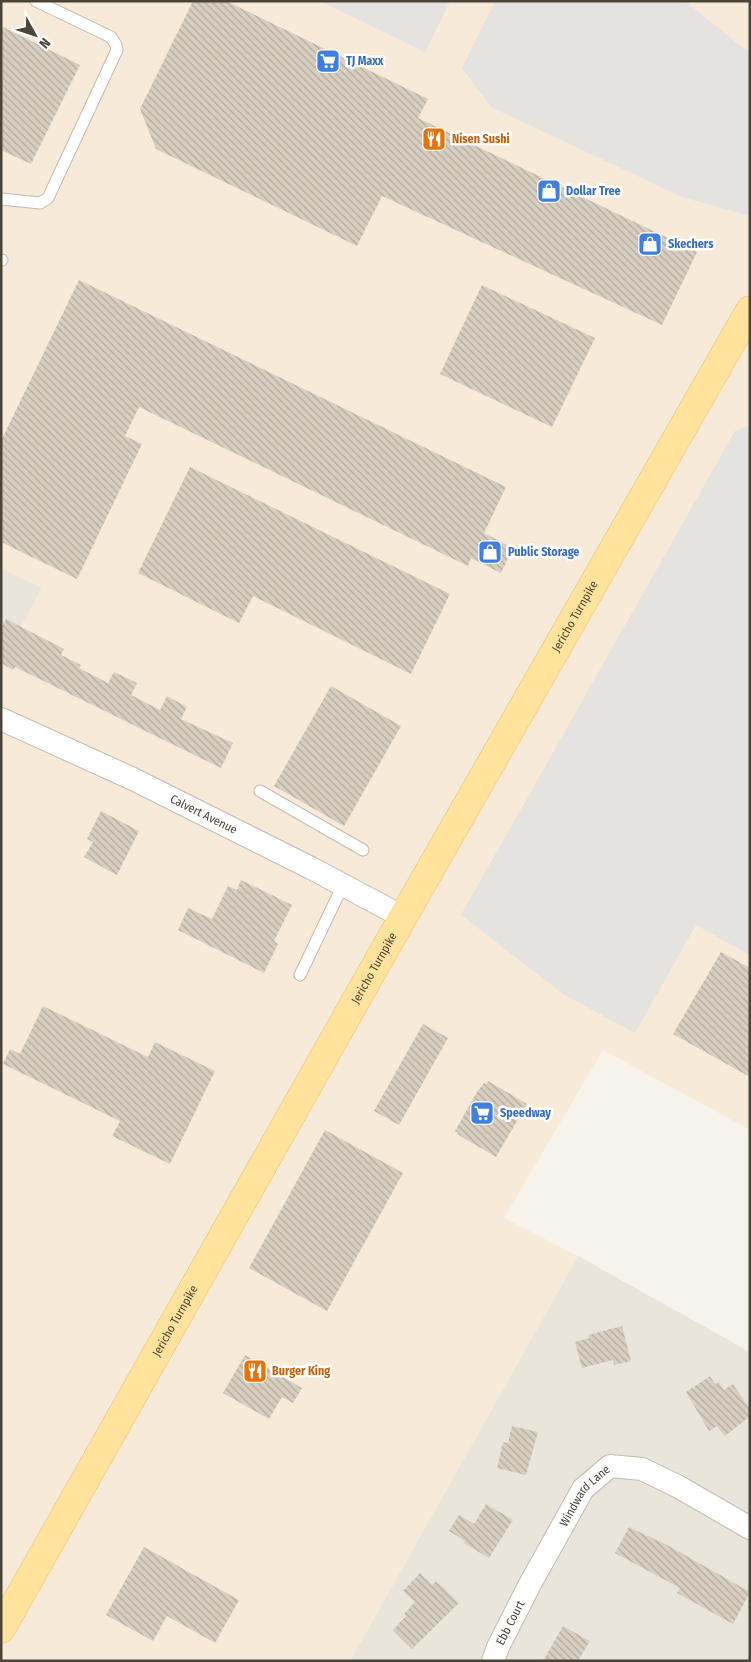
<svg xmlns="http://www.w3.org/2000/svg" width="751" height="1662" font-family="'Fira Sans Condensed',sans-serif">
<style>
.residential{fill:#eae5da}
.commercial{fill:#f7ead8}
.parking{fill:#e5e3e0}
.building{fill:url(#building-back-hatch)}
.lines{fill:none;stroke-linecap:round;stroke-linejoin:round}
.service-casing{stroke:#c2bbae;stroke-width:13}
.minor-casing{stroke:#c2bbae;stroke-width:24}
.primary-casing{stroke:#e6c16a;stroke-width:29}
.service{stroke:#fff;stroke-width:11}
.minor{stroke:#fff;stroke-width:22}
.primary{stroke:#ffe39c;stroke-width:28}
.labels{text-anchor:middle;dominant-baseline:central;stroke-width:5;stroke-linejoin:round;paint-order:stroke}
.shop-label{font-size:12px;font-weight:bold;fill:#366cbe;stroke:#fff;text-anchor:start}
.food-label{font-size:12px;font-weight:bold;fill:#c56008;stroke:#fff;text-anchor:start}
.street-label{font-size:12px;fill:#4b4439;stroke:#fff}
</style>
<defs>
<pattern id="building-back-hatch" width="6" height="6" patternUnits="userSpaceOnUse" patternTransform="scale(1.25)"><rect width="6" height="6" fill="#d8cfc1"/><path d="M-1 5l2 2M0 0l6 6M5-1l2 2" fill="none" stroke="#b1aa9e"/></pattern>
</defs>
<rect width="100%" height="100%" fill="#f6f3ec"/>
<g class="residential">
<path d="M 1,568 L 42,588 L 1,663 Z"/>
<path d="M 578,1256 L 750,1352 L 750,1661 L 350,1661 Z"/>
</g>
<path class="commercial" d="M 1,1 L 750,1 L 750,1130 L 603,1050 L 504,1218 L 578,1256 L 350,1661 L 1,1661 L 1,663 L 42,588 L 1,568 Z"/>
<g class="parking">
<path d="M 320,1 L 450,1 L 425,52 Z"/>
<path d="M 495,1 L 685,1 L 742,47 L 750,51 L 750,216 L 682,197 L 491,107 L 462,68 Z"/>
<path d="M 750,426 L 750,955 L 696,925 L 635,1033 L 563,994 L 461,915 L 735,431 Z"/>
</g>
<g class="building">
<path d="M 193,1 L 226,1 L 428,99 L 418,118 L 697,252 L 662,325 L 382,196 L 357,246 L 156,149 L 140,109 Z"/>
<path d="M 1,26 L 80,65 L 31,164 L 1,150 Z"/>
<path d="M 79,280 L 506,487 L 484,533 L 513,548 L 501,573 L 471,558 L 468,566 L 139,407 L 125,436 L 142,444 L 77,579 L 1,542 L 1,441 Z"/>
<path d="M 482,285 L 595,338 L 552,427 L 440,374 Z"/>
<path d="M 190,467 L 450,594 L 411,674 L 253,596 L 239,623 L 138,573 Z"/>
<path d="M 6,619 L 64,649 L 61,655 L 81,665 L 79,668 L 108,683 L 114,672 L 137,683 L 131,695 L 160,710 L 167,696 L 187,707 L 181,719 L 233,743 L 221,768 L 15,667 L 13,670 L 1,663 L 1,628 Z"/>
<path d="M 331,686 L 401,726 L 344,826 L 274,786 Z"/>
<path d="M 101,811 L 139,831 L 117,875 L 84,857 L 93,842 L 87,839 Z"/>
<path d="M 241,880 L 292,905 L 274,941 L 278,944 L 264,973 L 178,930 L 188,908 L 212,919 L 228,886 L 237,890 Z"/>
<path d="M 721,952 L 750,968 L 750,1077 L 673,1034 Z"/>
<path d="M 43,1006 L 148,1057 L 155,1042 L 215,1071 L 170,1164 L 112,1136 L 120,1121 L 3,1064 L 10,1049 L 20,1054 Z"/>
<path d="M 423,1024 L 448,1038 L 399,1125 L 374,1111 Z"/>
<path d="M 488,1081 L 527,1104 L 496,1157 L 457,1134 L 458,1133 L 455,1131 L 477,1092 L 484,1083 L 487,1084 Z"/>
<path d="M 325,1130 L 403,1173 L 327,1311 L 249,1268 Z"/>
<path d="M 622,1326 L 631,1361 L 614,1365 L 613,1360 L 582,1368 L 575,1342 L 589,1338 L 588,1335 Z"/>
<path d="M 245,1355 L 302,1388 L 293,1403 L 282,1397 L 269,1419 L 223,1393 Z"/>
<path d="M 710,1376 L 715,1384 L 719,1382 L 724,1390 L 733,1384 L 750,1409 L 750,1416 L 725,1436 L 717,1426 L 709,1431 L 686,1392 Z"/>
<path d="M 512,1426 L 538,1432 L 526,1475 L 497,1468 L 503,1442 L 508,1443 Z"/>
<path d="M 486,1504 L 513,1520 L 489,1558 L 464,1543 L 465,1541 L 449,1531 L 459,1515 L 474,1524 Z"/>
<path d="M 629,1527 L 669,1546 L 750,1592 L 733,1624 L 677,1593 L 680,1588 L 615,1553 Z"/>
<path d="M 144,1547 L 239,1600 L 215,1643 L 167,1616 L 153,1641 L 106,1615 Z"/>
<path d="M 420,1573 L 432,1585 L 436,1581 L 459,1603 L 412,1649 L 393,1630 L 406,1616 L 404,1614 L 415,1602 L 403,1591 Z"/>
<path d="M 563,1626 L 590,1641 L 578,1661 L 543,1661 Z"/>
</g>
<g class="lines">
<g class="service-casing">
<g id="service">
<path d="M 1,199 L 40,203 L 48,198 L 117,50 L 116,45 L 111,37 L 36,1"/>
<path d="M 1,260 L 2,260"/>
<path d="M 260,791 L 363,850"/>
<path d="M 300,975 L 343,885"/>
</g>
</g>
<g class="minor-casing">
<g id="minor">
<path id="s1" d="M 1,719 L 133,779 L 311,868 L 403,917"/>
<path id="s2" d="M 493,1661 L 498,1647 L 530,1584 L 583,1489 L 610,1466 L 642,1469 L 679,1487 L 750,1528"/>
</g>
</g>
<g class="primary-casing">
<g id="primary">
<path id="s3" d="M 1,1629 L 403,917 L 750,310"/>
</g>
</g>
<use href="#service" class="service"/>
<use href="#minor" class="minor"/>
<use href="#primary" class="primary"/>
</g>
<defs>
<g id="supermarket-square" transform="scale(1.25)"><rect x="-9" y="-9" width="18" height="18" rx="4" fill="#3f7fe0" stroke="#fff"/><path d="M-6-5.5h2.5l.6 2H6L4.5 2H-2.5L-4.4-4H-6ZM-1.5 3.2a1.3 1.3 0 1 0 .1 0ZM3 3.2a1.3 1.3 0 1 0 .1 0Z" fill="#fff"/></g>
<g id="restaurant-square" transform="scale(1.25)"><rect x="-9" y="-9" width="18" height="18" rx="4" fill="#e8710a" stroke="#fff"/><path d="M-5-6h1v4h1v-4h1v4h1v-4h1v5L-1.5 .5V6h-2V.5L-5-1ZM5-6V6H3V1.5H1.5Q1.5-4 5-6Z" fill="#fff"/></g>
<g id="shop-square" transform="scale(1.25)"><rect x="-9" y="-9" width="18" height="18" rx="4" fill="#3f7fe0" stroke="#fff"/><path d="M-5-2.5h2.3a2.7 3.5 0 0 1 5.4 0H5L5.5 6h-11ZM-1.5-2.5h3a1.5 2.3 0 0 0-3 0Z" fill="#fff"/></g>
</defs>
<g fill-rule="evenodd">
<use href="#supermarket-square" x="328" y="61"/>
<use href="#restaurant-square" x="434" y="139"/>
<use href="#shop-square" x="549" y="191"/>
<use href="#shop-square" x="650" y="244"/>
<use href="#shop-square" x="490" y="552"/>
<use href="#supermarket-square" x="482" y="1113"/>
<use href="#restaurant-square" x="255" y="1371"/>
</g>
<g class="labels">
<g class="shop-label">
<text x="346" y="61">TJ Maxx</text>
<text x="566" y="191">Dollar Tree</text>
<text x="668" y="244">Skechers</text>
<text x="508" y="552">Public Storage</text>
<text x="500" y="1113">Speedway</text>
</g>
<g class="food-label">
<text x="452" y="139">Nisen Sushi</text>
<text x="272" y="1371">Burger King</text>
</g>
<g class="street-label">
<text stroke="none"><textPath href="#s3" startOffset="1164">Jericho Turnpike</textPath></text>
<text stroke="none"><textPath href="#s1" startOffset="224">Calvert Avenue</textPath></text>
<text stroke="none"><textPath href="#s3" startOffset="759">Jericho Turnpike</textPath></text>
<text stroke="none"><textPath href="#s3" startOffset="354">Jericho Turnpike</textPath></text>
<text stroke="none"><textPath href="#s2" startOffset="190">Windward Lane</textPath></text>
<text stroke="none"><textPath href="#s2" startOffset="42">Ebb Court</textPath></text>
</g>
</g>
<rect width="751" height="1662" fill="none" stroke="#4b4439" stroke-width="5"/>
<g transform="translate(35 35) rotate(130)" stroke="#ffffff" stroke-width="4" paint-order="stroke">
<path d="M0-4L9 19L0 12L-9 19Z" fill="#4b4439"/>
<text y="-8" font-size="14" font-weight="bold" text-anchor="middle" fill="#4b4439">N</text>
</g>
</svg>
